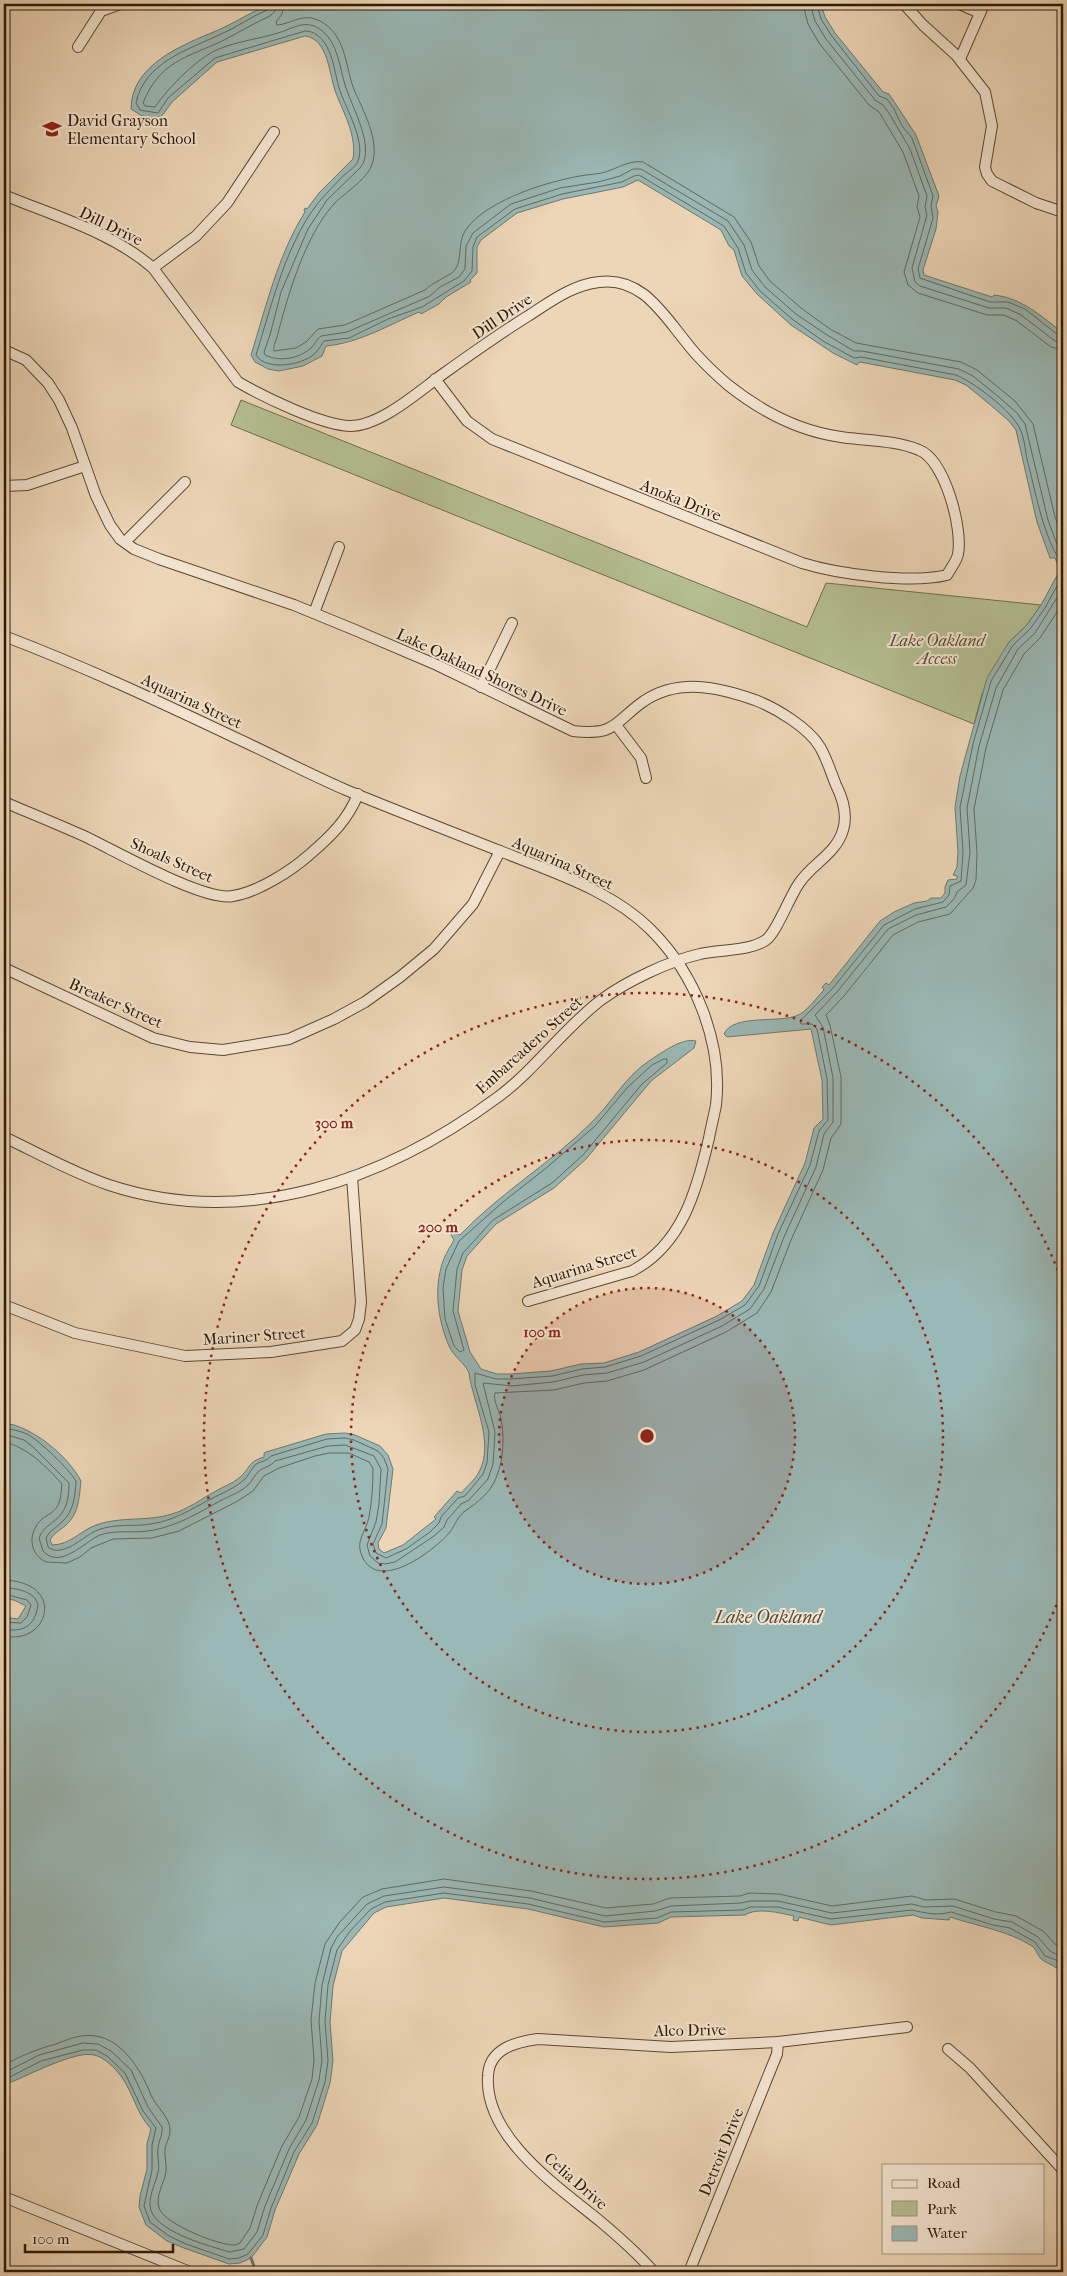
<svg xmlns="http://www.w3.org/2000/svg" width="1067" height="2276" font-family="'IM FELL French Canon',serif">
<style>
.green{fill:#b4be91;stroke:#706c4c}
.water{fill:#9ab8b5;stroke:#6e796f}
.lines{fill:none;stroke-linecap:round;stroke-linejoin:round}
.shore{stroke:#64695e;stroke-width:1}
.stream{stroke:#6e796f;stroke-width:3}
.minor-casing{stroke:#5d4932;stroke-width:12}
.minor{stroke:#f3e4d0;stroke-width:10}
.ring{fill:none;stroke:#8f2418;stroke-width:2.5;stroke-dasharray:2.5 5}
.labels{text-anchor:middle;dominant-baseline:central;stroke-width:4;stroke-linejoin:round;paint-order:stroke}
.poi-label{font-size:16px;fill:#2d1a06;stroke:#f3e4d0;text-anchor:start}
.street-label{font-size:16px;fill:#2d1a06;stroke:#f3e4d0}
.park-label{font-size:16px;font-style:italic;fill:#564b30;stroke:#f3e4d0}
.water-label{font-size:18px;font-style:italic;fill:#4e493b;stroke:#f3e4d0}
.centre{fill:#8f2418;stroke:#f3e4d0;stroke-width:2.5}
.ring-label{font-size:15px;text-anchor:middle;font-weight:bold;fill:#8f2418;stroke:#f3e4d0;stroke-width:4;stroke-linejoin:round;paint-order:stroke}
</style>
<rect width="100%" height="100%" fill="#edd6b7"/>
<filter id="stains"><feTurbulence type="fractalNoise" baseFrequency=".004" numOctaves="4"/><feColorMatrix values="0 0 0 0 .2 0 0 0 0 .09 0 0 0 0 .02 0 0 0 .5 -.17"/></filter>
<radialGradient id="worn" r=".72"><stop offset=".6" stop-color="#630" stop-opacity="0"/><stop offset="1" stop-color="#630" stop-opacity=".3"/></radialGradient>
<path class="green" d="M 241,400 L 807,627 L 826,583 L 1041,605 L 1026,626 L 1009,642 L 982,694 L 974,724 L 231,425 Z"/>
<path class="water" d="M 271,4 L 821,4 L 825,17 L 835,33 L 883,92 L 889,94 L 916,135 L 939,196 L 936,206 L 938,212 L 936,229 L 923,270 L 924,275 L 992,297 L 994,295 C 1022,298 1041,316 1063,333 L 1063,1974 C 1057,1967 1051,1965 1044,1961 C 1038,1958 1037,1950 1032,1946 C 1009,1931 977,1926 950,1917 L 949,1920 L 922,1918 L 913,1915 L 831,1925 L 799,1917 L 798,1921 L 793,1920 L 794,1916 C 780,1913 757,1907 745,1915 L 671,1917 L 658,1923 L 604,1927 L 528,1909 L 444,1898 L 386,1907 L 374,1913 L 342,1951 L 333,1986 L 330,2022 L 333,2061 L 330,2083 L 317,2125 L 299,2154 L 275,2210 L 267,2237 L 251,2258 L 240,2263 L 229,2264 L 184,2248 L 167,2241 L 146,2225 L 139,2207 L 140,2196 L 147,2169 L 147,2144 L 151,2129 C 135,2111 134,2094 121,2076 C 115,2068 104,2057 94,2055 C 74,2050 24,2078 4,2085 L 4,1617 L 18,1619 L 26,1606 L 14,1600 L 4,1599 L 4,1423 C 32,1426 68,1456 81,1481 C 79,1498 79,1514 65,1526 C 59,1531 54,1533 50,1540 L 52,1545 C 70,1545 80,1531 96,1525 C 120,1516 147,1522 172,1514 C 188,1509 201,1499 216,1491 C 224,1486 232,1484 239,1478 C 251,1468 247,1462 264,1457 L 264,1453 L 266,1452 L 326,1434 L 345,1433 L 355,1435 L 380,1446 L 388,1455 L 393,1469 L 386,1528 L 378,1543 L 379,1549 L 384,1553 L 403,1545 L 436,1519 L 434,1517 L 457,1491 L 461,1493 C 467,1486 475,1480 479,1472 C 495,1442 473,1403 469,1373 C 465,1363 453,1356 449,1346 C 439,1323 434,1293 441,1268 C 443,1258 449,1249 454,1240 L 451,1235 L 452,1233 L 460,1235 C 500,1193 551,1163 592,1122 C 612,1102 626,1076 649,1061 C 660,1054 682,1037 696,1041 L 694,1048 L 651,1081 L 586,1159 L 554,1188 L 496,1224 L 467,1256 L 462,1270 L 458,1311 L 470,1352 L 481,1369 L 497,1374 L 511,1374 L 551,1371 L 581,1364 L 604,1363 L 639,1352 L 717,1316 L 742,1301 L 754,1285 L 773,1233 L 805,1163 L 814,1128 L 823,1119 L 822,1080 L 811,1029 L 727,1037 L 724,1034 C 733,1014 777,1023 796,1016 C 806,1013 817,997 824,990 L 822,987 L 826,983 L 829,985 L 880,921 L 894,912 L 914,903 L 927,901 L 931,898 L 941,898 L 945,893 L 945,887 L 948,880 L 957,879 L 957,876 L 953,875 L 957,867 L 958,852 L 955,807 L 960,776 L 987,678 L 1009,642 L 1026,626 L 1041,605 L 1060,570 L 1055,558 L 1050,558 L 1037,522 L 1016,430 L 1009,421 L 987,402 L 966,385 L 955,380 L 860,362 L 857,365 L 833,353 L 791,325 L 757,294 L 742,276 L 734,250 L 729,246 L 721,230 L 638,180 L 623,187 L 563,199 L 517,213 L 481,240 L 477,247 L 477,273 L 470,280 L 471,282 L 446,297 L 439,304 L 421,314 L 419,312 C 389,325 359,343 326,346 L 322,356 L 303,366 L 279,371 L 268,369 L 255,362 L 251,355 C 266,307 278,255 305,212 L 304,210 L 305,208 L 307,209 L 319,193 L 353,159 C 357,136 344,114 336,93 C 329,76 329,39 305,36 L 217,62 L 172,102 L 161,117 L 153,118 L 142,116 L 131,109 C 131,65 182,45 216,31 C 235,23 252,11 271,4 Z"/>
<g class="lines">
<g class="shore">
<path d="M 270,4 L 267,10 C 250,17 236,28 219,35 C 187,50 144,63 136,103 L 140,110 L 158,113 L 168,98 L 215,58 L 305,31 C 314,31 321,37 326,45 C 334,59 335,74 339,88 C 345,107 366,141 358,161 C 356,167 347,172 342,177 C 331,189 319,200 310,214 C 283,256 271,307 256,355 C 266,372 307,365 317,351 C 320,348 321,345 324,341 L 349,338 L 388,319 L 422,307 L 464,281 L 472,271 L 473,247 L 477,237 L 515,209 L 562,194 L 622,182 L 634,176 L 639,175 L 724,226 L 738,248 L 746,273 L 760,291 L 792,319 L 823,341 L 854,358 L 861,357 L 956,375 C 975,383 1012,411 1020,429 C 1025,439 1025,452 1028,463 C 1037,498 1043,536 1063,566"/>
<path d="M 277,4 L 275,11 L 270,16 C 254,23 238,33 222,41 C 186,58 160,61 143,103 L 145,106 L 155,107 C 168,88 198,57 219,49 C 238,41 259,39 278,33 C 289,30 302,21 314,26 C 338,36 339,67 346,88 C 353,109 375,147 361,167 L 327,200 L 308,229 L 281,292 L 270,335 L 264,352 L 265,355 C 279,362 299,359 311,348 C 315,344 317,339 321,336 L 347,332 L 430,296 L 440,287 L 459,277 L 465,269 L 466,246 L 473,233 L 511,204 L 560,188 L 598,182 L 620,176 L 633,169 L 641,169 L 728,221 L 744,245 L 752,270 L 765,287 L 796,314 L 827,335 L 854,351 L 862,351 L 959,369 L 973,376 L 994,393 L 1017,413 L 1025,424 L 1048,520 L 1058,547 L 1063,551"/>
<path d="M 284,4 L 282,14 L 276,22 L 277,25 C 292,24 303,12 320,21 C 345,34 345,63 353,87 C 362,109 382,142 371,167 C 364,182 344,193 333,205 C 305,237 289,292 278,333 C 277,339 273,345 274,351 L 296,348 L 306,342 L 318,329 L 345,325 L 425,290 C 433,282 449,276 454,271 C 463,261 457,244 465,231 C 485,199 559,177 595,174 C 612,173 627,159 643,162 L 734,217 L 751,242 L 759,266 L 770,281 L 801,308 L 830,329 L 856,343 L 961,362 L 977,370 L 1015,401 L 1033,424 L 1055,517 L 1063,539"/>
<path d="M 803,4 L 808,24 L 819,43 L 869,105 L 879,112 L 903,152 L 919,196 L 917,207 L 920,217 L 904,272 L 908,285 L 918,293 L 987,315 L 1004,315 L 1017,321 L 1051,347 L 1063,350"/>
<path d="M 810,4 L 815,21 L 826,39 L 875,100 L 883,105 L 889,113 L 910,149 L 927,196 L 925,207 L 927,215 L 912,268 L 915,282 L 920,286 L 989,308 L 1006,308 L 1021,315 L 1055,341 L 1063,343"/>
<path d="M 817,4 L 821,19 L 831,35 L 879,96 L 887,99 L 894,109 L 902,126 L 912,138 L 933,196 L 931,206 L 933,218 L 918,269 L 920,278 L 990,302 L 1008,302 L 1025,309 L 1058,335 L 1063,336"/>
<path d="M 664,1059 L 667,1059 L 667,1063 L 642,1084 L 583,1155 L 552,1183 L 493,1220 L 463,1253 L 457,1269 L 453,1311 L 464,1350 L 460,1352 L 454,1346 L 445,1319 L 443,1288 L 446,1269 L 459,1241 L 503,1202 L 545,1169 L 595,1126 L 627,1088 L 652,1065 Z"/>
<path d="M 4,1428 C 11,1429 20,1431 27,1434 C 41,1442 68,1468 76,1481 C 75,1496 74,1511 62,1522 C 56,1528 50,1530 46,1538 L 48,1547 C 63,1559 84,1535 98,1530 C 116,1523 133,1527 151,1524 C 178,1520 197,1505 221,1494 C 229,1490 237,1486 244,1480 C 248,1476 251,1470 255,1465 C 260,1461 266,1462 271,1456 L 327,1439 L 345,1438 L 354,1440 L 378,1451 L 384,1458 L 388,1469 L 382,1524 L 373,1544 L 376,1553 L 386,1558 L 406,1549 L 430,1532 L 439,1523 L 441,1517 L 458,1498 L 465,1496 L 483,1474 L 487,1463 L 489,1432 L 475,1385 L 475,1373 L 496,1379 L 511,1379 L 552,1376 L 582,1369 L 605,1367 L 641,1356 L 719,1320 L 745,1305 L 759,1286 L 778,1234 L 810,1165 L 819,1131 L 828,1120 L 827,1079 L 817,1029 L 812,1024 L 801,1024 L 800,1021 L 833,988 L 884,925 L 915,909 L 943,902 L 949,895 L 950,886 L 961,881 L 963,852 L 960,807 L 973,744 L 991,681 L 1013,645 L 1030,629 L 1045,608 L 1063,575"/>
<path d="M 4,1434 L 24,1440 L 32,1446 L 69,1483 C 69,1493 68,1506 61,1514 C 54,1524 44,1525 39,1538 L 43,1551 C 60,1570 84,1542 100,1535 C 118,1529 136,1534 154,1530 C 179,1525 198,1513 220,1501 C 229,1496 239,1493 247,1486 C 252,1482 254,1475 259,1471 C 264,1467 270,1467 275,1461 L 328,1446 L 345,1445 L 374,1456 L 381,1469 L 379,1504 L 376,1522 L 367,1545 L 370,1556 L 378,1563 L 385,1564 L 395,1562 L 434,1536 L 444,1527 L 447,1520 L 461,1504 L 469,1500 L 488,1479 L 493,1464 L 495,1432 L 483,1383 L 512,1386 L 553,1382 L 583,1375 L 607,1373 L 644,1362 L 722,1326 L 750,1309 L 764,1289 L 784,1237 L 816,1167 L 824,1134 L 833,1122 L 833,1078 L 823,1027 L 815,1015 L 837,992 L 888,929 L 916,915 L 946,907 L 954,899 L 957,892 L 966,885 L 970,852 L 967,808 L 979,746 L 996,688 L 1018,649 L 1035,633 L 1063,588"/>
<path d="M 4,1442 C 27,1447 46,1466 62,1484 C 61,1492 61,1501 57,1507 C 53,1513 47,1515 42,1519 C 28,1532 28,1553 46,1562 L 67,1563 L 80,1557 L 91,1548 L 113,1539 L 152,1538 L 179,1531 L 236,1502 L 253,1491 L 264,1476 L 279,1468 L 315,1456 L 329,1453 L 349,1453 L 369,1462 L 373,1468 C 373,1484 372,1501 369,1517 C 366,1532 355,1540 362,1556 C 378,1594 435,1550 450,1532 C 455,1525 458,1516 465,1511 C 477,1503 491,1492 496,1478 C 504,1460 505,1434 500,1415 C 498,1408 493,1400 495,1393 L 554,1390 L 584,1383 L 607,1381 L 644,1370 L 726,1332 L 757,1313 L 771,1292 L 791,1240 L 823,1170 L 831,1138 L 841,1124 L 841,1077 L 830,1025 L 826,1015 L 844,996 L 893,935 L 918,922 L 950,914 L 973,888 L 976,880 L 977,853 L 974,809 L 986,748 L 1003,690 L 1024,654 L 1040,638 L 1063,603"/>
<path d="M 4,1580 C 67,1582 49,1646 4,1636"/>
<path d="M 4,1588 C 16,1588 35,1591 38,1605 C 35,1626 23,1633 4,1629"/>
<path d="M 4,1594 L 27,1600 L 31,1605 L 27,1617 L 21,1623 L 4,1622"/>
<path d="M 4,2065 C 21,2056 37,2049 56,2044 C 64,2041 73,2037 81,2036 C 117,2030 140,2067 151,2095 C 156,2107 171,2118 170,2131 C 170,2137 166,2143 165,2149 C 164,2157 167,2164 166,2172 C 164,2183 155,2197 159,2208 C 164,2224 220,2246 235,2245 L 240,2243 L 250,2228 L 258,2203 L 282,2146 L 299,2117 L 312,2079 L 314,2060 L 311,2020 L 315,1983 L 325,1944 L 339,1923 L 363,1897 L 382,1889 L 444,1879 L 531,1891 L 606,1908 L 653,1904 L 670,1898 L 740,1896 L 749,1893 L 779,1894 L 832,1906 L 912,1896 L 926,1900 L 954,1899 L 996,1912 L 1016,1916 L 1043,1931 L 1055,1944 L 1063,1948"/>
<path d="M 4,2073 L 39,2055 L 83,2043 L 98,2044 L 111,2051 L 131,2070 L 148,2107 L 162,2127 C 163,2135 158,2142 158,2149 C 157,2157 160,2165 158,2172 C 156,2183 149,2194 150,2206 C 152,2231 209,2246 230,2252 L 244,2249 L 257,2232 L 265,2206 L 289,2149 L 306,2120 L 319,2080 L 322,2060 L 319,2021 L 322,1985 L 331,1948 L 337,1937 L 367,1904 L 384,1896 L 444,1887 L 530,1898 L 605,1916 L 655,1911 L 671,1906 L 741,1903 L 750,1901 L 778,1901 L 832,1913 L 912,1904 L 924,1907 L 953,1906 L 994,1919 L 1012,1922 L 1038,1937 L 1050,1951 L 1063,1958"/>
<path d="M 4,2080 L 41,2061 L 83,2050 L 96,2050 L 107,2056 L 125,2073 L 143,2111 L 156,2128 L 152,2145 L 152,2170 L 144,2206 L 150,2222 L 169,2236 L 186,2244 L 229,2259 L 239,2258 L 248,2254 L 263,2235 L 271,2208 L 294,2152 L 312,2123 L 325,2082 L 328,2061 L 325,2021 L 328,1985 L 337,1950 L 350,1931 L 371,1909 L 385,1902 L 444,1893 L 528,1904 L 604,1922 L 657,1918 L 671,1912 L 743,1910 L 750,1907 L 778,1907 L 831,1919 L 912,1910 C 925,1913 938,1916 951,1912 L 993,1925 L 1010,1928 L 1035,1942 L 1045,1956 L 1056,1960 L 1063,1967"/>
</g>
<path class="stream" d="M 251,2258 L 256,2272"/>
<g class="minor-casing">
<g id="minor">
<path d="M 904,4 L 923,25 L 956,55 L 985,92 L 992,126 L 985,167 L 987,174 L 992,181 L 1036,203 L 1063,212"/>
<path d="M 959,4 L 980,13"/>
<path d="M 78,47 L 101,11 L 120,4"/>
<path d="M 960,59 L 984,4"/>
<path d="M 4,195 C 54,216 112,232 153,268 L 238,382 C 264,397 321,425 350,426 C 381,426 419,391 443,374 C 471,354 499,334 528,316 C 550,302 572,285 599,282 C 641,276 663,314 686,342 C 698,358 713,372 728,385 C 762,412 798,431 841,437 C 867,441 895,440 919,450 C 945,460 963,529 958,554 C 957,561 950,569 947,575 C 910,584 838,574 802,563 L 492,439 L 467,421 L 435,379"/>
<path d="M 153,268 L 196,236 L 227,203 L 274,132"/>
<path d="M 4,350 L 26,360 L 48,383 L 59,400 L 72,428 L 96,496 L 110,525 L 120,539 L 134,549 L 159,559 L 294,605 L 355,630 L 437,665 L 573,731 C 617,736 614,722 644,701 C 679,678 718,687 755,700 C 776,708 809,728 820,747 C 827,759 831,773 836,785 C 843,799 848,814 843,830 C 836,854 813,863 800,882 C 790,895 777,932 766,940 C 748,952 720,949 700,954 C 669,961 627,981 601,1000 C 564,1028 535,1070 498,1097 C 386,1180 246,1230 109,1185 C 73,1173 38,1153 4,1137"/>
<path d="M 4,486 L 27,485 L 85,466"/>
<path d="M 125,542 L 185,482"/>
<path d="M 314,613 L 339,547"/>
<path d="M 4,636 C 83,666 160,702 236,738 C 273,755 309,774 346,790 C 397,811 449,831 500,851 C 552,872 611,890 651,930 C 695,974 723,1042 716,1105 C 714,1116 711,1127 709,1138 C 697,1190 682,1245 632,1271 L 528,1301"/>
<path d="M 481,687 L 512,623"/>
<path d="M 616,725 L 641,758 L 646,778"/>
<path d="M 4,802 C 30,813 57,824 84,836 C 114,850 204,902 233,896 C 258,892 291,871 309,855 C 330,837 348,820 358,794"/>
<path d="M 4,968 L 153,1038 L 190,1047 L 223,1050 L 289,1039 L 334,1019 L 365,1002 L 400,977 L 434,949 L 473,904 L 500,851"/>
<path d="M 4,1305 L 75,1333 L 185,1356 L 271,1352 L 342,1341 L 355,1330 L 359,1319 L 361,1302 L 352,1177"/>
<path d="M 948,2049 L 970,2068 L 1063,2170"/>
<path d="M 4,2197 L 190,2272"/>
<path d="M 654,2272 C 638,2254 620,2238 601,2222 C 560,2188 484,2138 488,2076 C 489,2049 515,2042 538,2039 L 671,2047 L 778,2042 L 907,2027"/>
<path d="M 689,2272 L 777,2054 L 778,2042"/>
</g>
</g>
<use href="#minor" class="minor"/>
</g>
<circle cx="647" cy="1436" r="148" fill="#8f2418" fill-opacity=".12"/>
<g class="ring">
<circle cx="647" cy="1436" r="148"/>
<circle cx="647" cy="1436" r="296"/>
<path d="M1062 1591A443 443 0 1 1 1062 1281"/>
</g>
<defs>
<g id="school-bare" transform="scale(1.5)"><path d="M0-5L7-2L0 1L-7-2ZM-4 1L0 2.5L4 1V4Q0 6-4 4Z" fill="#8f2418" stroke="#f3e4d0" stroke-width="2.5" paint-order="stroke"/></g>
</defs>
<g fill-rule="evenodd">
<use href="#school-bare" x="52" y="129"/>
</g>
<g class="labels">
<g class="poi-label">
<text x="67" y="120">David Grayson<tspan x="67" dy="18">Elementary School</tspan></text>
</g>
<g class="street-label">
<text transform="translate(111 226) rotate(26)">Dill Drive</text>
<text transform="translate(502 316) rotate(-34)">Dill Drive</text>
<text transform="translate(681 500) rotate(22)">Anoka Drive</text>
<text transform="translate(482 672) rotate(25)">Lake Oakland Shores Drive</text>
<text transform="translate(192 701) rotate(25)">Aquarina Street</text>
<text transform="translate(172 860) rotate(24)">Shoals Street</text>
<text transform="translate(563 863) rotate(24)">Aquarina Street</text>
<text transform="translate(116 1003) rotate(24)">Breaker Street</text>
<text transform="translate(529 1045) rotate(-42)">Embarcadero Street</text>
<text transform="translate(584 1267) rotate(-17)">Aquarina Street</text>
<text transform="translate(254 1336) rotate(-4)">Mariner Street</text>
<text transform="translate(690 2030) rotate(-1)">Alco Drive</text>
<text transform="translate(721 2152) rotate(-68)">Detroit Drive</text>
<text transform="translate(576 2181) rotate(41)">Celia Drive</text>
</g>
<g class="park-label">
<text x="937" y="640">Lake Oakland<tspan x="937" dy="18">Access</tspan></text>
</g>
<g class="water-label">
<text x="768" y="1617">Lake Oakland</text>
</g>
</g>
<circle cx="647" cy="1436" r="8" class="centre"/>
<g class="ring-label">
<text x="334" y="1128">300 m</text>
<text x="438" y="1232">200 m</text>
<text x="542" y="1337">100 m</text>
</g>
<rect width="1067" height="2276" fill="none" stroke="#edd6b7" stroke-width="20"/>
<rect x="5" y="5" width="1057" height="2266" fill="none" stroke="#2d1a06" stroke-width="2.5"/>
<rect x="10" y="10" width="1047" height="2256" fill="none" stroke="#2d1a06"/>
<rect x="882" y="2164" width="162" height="90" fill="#f3e4d0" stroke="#a4937f"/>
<rect x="892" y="2180" width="25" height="8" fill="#f3e4d0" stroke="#a4937f"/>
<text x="927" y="2188" font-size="15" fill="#2d1a06">Road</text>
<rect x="892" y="2201" width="25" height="15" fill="#b4be91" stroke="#a4937f"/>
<text x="927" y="2214" font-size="15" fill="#2d1a06">Park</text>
<rect x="892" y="2226" width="25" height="15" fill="#9ab8b5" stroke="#a4937f"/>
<text x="927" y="2238" font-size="15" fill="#2d1a06">Water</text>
<path d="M25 2244v8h148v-8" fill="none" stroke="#2d1a06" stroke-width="2.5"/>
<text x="32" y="2244" font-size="15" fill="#2d1a06" stroke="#f3e4d0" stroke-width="4" paint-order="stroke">100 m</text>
<rect width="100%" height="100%" filter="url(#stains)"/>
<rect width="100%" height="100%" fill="url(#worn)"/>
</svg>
